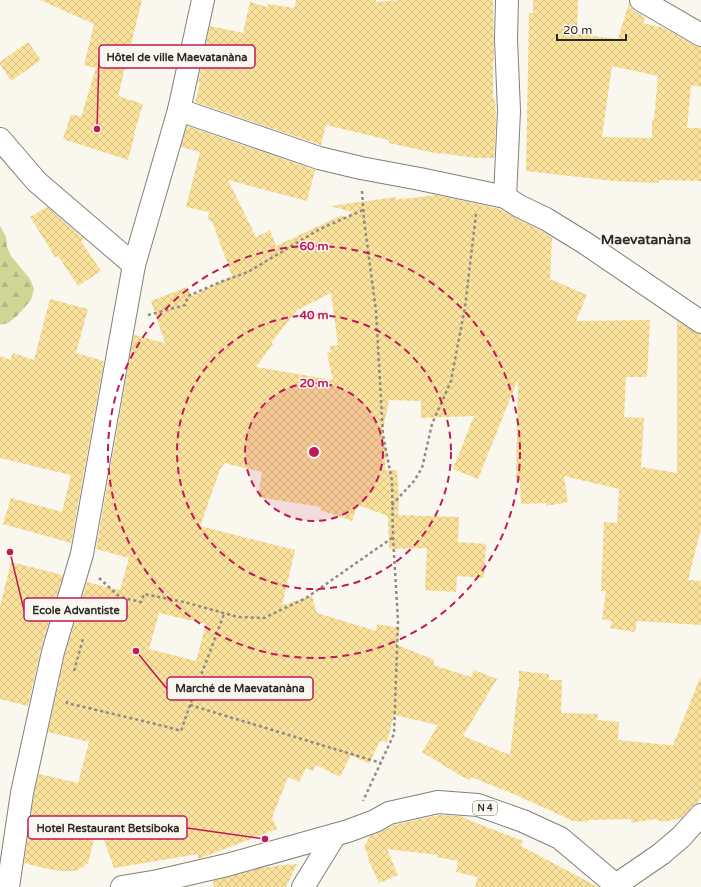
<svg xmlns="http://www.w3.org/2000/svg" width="701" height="887" font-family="'Varela Round',sans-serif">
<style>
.forest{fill:url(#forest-firs)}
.building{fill:url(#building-cross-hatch);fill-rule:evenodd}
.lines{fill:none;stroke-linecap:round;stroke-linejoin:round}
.street-casing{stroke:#838078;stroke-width:24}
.primary-casing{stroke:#838078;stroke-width:24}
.path{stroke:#8d8b85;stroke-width:2.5;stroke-dasharray:3 3;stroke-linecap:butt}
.street{stroke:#fff;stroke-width:22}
.primary{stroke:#fff;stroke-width:22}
.ring{fill:none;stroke:#c2185b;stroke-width:2;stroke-dasharray:7 5}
.labels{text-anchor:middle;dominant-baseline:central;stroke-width:3;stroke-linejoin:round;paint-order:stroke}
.shield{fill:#faf7ee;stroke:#6a6863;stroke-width:1}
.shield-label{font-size:9px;font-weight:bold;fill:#2c2a27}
.district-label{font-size:14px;font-weight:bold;fill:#2c2a27;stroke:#faf7ee}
.centre{fill:#c2185b;stroke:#faf7ee;stroke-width:2}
.ring-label{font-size:12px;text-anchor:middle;font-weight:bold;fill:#c2185b;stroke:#faf7ee;stroke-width:3;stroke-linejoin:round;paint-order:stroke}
.leader{fill:none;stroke:#c2185b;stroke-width:1.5}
.callout-dot{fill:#c2185b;stroke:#faf7ee;stroke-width:1.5}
.callout{fill:#faf7ee;stroke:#c2185b;stroke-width:1.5}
.callout-label{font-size:11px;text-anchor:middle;font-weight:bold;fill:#2c2a27}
</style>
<defs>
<pattern id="forest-firs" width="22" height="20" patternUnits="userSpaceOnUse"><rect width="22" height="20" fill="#ced795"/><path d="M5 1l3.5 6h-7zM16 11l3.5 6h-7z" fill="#b1b980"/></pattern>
<pattern id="building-cross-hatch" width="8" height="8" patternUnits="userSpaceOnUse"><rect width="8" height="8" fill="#fae19c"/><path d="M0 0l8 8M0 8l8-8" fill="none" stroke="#d6c186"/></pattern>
</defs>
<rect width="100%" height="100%" fill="#faf7ee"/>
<path class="forest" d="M 0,226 L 6,237 L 7,247 L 11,256 L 30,279 L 34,289 L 31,300 L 17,316 L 8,323 L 0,325 Z"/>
<g class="building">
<path d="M 40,0 L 142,0 L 118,96 L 143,104 L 134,134 L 135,134 L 128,160 L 63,139 L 71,114 L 81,117 L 96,68 L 84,65 L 94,24 Z"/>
<path d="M 296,0 L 376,0 L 376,2 L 398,0 L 493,0 L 494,60 L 493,60 L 493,99 L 495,99 L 496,122 L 494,158 L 476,158 L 439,153 L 439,154 L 389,143 L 389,140 L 326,125 L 321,145 L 195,102 L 200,83 L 198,83 L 210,26 L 243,33 L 250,2 L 267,7 L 268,4 L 294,8 Z"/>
<path d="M 533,0 L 578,0 L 577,34 L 618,39 L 629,3 L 630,7 L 634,11 L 645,17 L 643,23 L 664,28 L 695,46 L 701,47 L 701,87 L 691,85 L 687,128 L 701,128 L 701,181 L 659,180 L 659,183 L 614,181 L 526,171 L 529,13 L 533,13 ZM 612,66 L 658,76 L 654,120 L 652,120 L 652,138 L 602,137 Z"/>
<path d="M 28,42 L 41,60 L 11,81 L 0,64 L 0,62 Z"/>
<path d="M 187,126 L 315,170 L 307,201 L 228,180 L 256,237 L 270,230 L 276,246 L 342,215 L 345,218 L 352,212 L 330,206 L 396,197 L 396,200 L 404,198 L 404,199 L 436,195 L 500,209 L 514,217 L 540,230 L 552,238 L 550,279 L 587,295 L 576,321 L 650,320 L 647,377 L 626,377 L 624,417 L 644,418 L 641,467 L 677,473 L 677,321 L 694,332 L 701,334 L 701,529 L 688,580 L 701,581 L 701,625 L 637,621 L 635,632 L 610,628 L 612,621 L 602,619 L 606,591 L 601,591 L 604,522 L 617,523 L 619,489 L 564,476 L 568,502 L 546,506 L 546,503 L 521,504 L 520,481 L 516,481 L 518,379 L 478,479 L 453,469 L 474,416 L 421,418 L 421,401 L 389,400 L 382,434 L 386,450 L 385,470 L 397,470 L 399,497 L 398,515 L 459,517 L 458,542 L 486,544 L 484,578 L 457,576 L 456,592 L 425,590 L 427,548 L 389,549 L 388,516 L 358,505 L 352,521 L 320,510 L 321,507 L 258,497 L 262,472 L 224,463 L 222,468 L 221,467 L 200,526 L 295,550 L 282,605 L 312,596 L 317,613 L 376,631 L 377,624 L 400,628 L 397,645 L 435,660 L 433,665 L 471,677 L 474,670 L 497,679 L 463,736 L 510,755 L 518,687 L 519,687 L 519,671 L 549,674 L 549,680 L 562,680 L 561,713 L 598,714 L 597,720 L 619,722 L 618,740 L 669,745 L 673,745 L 700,678 L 701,678 L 701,798 L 697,803 L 692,807 L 682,818 L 663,822 L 655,819 L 631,823 L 631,819 L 587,820 L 587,822 L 573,821 L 516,795 L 471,777 L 470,780 L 461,776 L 422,752 L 438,725 L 394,715 L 387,742 L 380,741 L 369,764 L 351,755 L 340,777 L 316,765 L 313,771 L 306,768 L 299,782 L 288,777 L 272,818 L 277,829 L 198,859 L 198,854 L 114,868 L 98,823 L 88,864 L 86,863 L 85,866 L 75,871 L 60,871 L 44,868 L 24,863 L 34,795 L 39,774 L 78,783 L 89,742 L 48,732 L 65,655 L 87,582 L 120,590 L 129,558 L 96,549 L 134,335 L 165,343 L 151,301 L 187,287 L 192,296 L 232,276 L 212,221 L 208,220 L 209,212 L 186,207 L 200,152 L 181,147 ZM 331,293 L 338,345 L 330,346 L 331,352 L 327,353 L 333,380 L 256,367 L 273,344 L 271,343 L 297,310 ZM 159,613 L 206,624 L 196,661 L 149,649 Z"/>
<path d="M 47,207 L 84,239 L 81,241 L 101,271 L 78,286 L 58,256 L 55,257 L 30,217 Z"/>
<path d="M 50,299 L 88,309 L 76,353 L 104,361 L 71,543 L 3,524 L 11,498 L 62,512 L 71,475 L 0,458 L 0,356 L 10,360 L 13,353 L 34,360 Z"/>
<path d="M 11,562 L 63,575 L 41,648 L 28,706 L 0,699 L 0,606 Z"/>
<path d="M 439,815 L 461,816 L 466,818 L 466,819 L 523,841 L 521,846 L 598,887 L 475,887 L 478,877 L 456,872 L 458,861 L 437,857 L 438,855 L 387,849 L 398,875 L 379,883 L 368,859 L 369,858 L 364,847 L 370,836 L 381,832 L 394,825 Z"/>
<path d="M 297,864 L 286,887 L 214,887 L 213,881 L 257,869 L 281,865 Z"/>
</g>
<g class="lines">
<g class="street-casing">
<g id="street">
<path d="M 641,0 L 701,35"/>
<path d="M 179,110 L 319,158 L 361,168 L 420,179 L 505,197 L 519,206 L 546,219 L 585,243 L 701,322"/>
<path d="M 0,139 L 37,182 L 134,265"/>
<path d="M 505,197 L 509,111 L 506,39 L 507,0"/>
<path d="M 616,885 L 661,854 L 681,837 L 701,815"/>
<path d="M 8,887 L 22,793 L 53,652 L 82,554 L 134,265 L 179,110 L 203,0"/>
</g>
</g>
<g class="primary-casing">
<g id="primary">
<path d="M 122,887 L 158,881 L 227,865 L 348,831 L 375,821 L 389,813 L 438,802 L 478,805 L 523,821 L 560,838 L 618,887"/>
<path d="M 303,887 L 308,879 L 335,835"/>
</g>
</g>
<g class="path">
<path d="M 362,191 L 364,220 L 376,311 L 383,435 L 392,481 L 393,537 L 398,621 L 394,734 L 363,801"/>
<path d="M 148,315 L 185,305 L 188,296 L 218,283 L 248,272 L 320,229 L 363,210"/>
<path d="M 392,505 L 414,481 L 422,468 L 432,424 L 451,381 L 465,307 L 476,214"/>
<path d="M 99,578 L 120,597 L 141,602 L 144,594 L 184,602 L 238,617 L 264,618 L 306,598 L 392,538"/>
<path d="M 74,671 L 83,639"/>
<path d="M 67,701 L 67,703 L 164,726 L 181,731 L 190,705 L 224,614"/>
<path d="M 190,705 L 381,763"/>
</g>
<use href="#street" class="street"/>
<use href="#primary" class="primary"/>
</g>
<circle cx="314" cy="452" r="69" fill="#c2185b" fill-opacity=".12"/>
<g class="ring">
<circle cx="314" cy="452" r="69"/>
<circle cx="314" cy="452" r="137"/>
<circle cx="314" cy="452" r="206"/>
</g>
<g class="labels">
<rect class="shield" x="473" y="801" width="24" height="14" rx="3"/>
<g class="shield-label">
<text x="485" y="808">N 4</text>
</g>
<g class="district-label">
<text x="646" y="239">Maevatanàna</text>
</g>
</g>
<circle cx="314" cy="452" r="6" class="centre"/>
<g class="ring-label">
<text x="314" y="250">60 m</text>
<text x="314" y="319">40 m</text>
<text x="314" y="387">20 m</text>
</g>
<path class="leader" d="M97 129L99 57M10 552L24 610M136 651L167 689M265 839L187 828"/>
<g class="callout-dot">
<circle cx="97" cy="129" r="4"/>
<circle cx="10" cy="552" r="4"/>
<circle cx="136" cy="651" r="4"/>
<circle cx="265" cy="839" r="4"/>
</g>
<g class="callout">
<rect x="99" y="45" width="156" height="23" rx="4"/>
<rect x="24" y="598" width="103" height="23" rx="4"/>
<rect x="167" y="677" width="146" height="23" rx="4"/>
<rect x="28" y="816" width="159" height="23" rx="4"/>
</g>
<g class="callout-label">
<text x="177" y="61">Hôtel de ville Maevatanàna</text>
<text x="76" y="614">Ecole Advantiste</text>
<text x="240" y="692">Marché de Maevatanàna</text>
<text x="108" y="832">Hotel Restaurant Betsiboka</text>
</g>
<path d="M557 34v6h69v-6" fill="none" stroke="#2c2a27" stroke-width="2"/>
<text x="563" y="34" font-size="12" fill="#2c2a27" stroke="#faf7ee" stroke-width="3" paint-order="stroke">20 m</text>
</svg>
